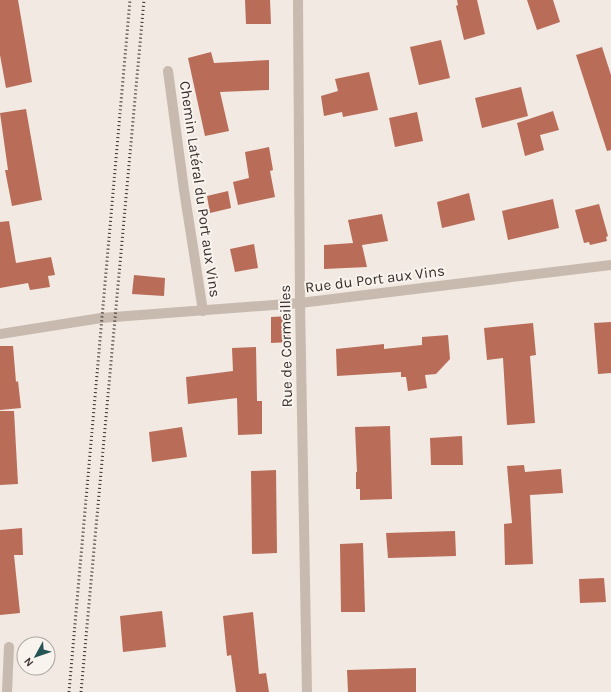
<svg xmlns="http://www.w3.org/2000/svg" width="611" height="692" font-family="Karla,sans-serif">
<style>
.building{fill:#b96c57}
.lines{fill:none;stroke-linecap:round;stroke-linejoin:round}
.minor{stroke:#c8baae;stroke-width:10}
.rail{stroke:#382f2c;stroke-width:3;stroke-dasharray:1 3;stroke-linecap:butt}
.labels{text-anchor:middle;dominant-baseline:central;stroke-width:4;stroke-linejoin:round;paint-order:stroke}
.street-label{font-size:15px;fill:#382f2c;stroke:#f9f3ee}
</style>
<rect width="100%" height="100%" fill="#f1e9e2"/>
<g class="building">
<path d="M 0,0 L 18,0 L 32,82 L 6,88 L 0,55 Z"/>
<path d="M 245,0 L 270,0 L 271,24 L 246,24 Z"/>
<path d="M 457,0 L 477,0 L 485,34 L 464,40 L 456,6 L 458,5 Z"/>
<path d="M 527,0 L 553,0 L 560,22 L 537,30 Z"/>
<path d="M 441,40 L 450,78 L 419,85 L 410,47 Z"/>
<path d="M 602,47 L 611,75 L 611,150 L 607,151 L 576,55 Z"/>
<path d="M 211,52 L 214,63 L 269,60 L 269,90 L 220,92 L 229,131 L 205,136 L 188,58 Z"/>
<path d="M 369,72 L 378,110 L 343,117 L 342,112 L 324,116 L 321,96 L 338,91 L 335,79 Z"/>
<path d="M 521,87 L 528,116 L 482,128 L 475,98 Z"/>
<path d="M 26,109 L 42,200 L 12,206 L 5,170 L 8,170 L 0,113 Z"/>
<path d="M 553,111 L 559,130 L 540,135 L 544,150 L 525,156 L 517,123 Z"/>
<path d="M 417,112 L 423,141 L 395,147 L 389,118 Z"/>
<path d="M 269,147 L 273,170 L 270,171 L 275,197 L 238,205 L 233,182 L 249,178 L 245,152 Z"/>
<path d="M 228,191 L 231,208 L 210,213 L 207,196 Z"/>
<path d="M 469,193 L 475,220 L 442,228 L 437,202 Z"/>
<path d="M 553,199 L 559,228 L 508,240 L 502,211 Z"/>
<path d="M 599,204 L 608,236 L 606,237 L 607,241 L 590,245 L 589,242 L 584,243 L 575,210 Z"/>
<path d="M 382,214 L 388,241 L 362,245 L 367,267 L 324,269 L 324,245 L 353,243 L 348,220 Z"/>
<path d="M 9,221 L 16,263 L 51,257 L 55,275 L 48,276 L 50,287 L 30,290 L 28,283 L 0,288 L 0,222 Z"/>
<path d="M 254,244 L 258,268 L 235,272 L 230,249 Z"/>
<path d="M 134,275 L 165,278 L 164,296 L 132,294 Z"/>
<path d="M 290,316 L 290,342 L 271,343 L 271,317 Z"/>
<path d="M 611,322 L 611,373 L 598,374 L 594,323 Z"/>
<path d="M 533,323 L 536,355 L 530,356 L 535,423 L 507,425 L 503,358 L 487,360 L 484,328 Z"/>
<path d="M 448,335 L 450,359 L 436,374 L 425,375 L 427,388 L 408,391 L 406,377 L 401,377 L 401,372 L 337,376 L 336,349 L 384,344 L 384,349 L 422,345 L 422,337 Z"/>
<path d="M 0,346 L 13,346 L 16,382 L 18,381 L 21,408 L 0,410 Z"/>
<path d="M 256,347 L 257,401 L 262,401 L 262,434 L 238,435 L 237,398 L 188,404 L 186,377 L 233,371 L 232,348 Z"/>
<path d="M 0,411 L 14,411 L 18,484 L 0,485 Z"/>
<path d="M 390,426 L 392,499 L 360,500 L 360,489 L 356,489 L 356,472 L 357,472 L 355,427 Z"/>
<path d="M 182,427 L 187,457 L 152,462 L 149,432 Z"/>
<path d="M 462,436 L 463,465 L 431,465 L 430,438 Z"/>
<path d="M 524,465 L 525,472 L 561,469 L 563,493 L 530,495 L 533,564 L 505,565 L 504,524 L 512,523 L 507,466 Z"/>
<path d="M 276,470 L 277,553 L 252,554 L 251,471 Z"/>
<path d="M 22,528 L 23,555 L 14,555 L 20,613 L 0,615 L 0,530 Z"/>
<path d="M 455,531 L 456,556 L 388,558 L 386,533 Z"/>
<path d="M 363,543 L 365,612 L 341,612 L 340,544 Z"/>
<path d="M 604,578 L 606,602 L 580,603 L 579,579 Z"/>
<path d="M 162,611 L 166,647 L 123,652 L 120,616 Z"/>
<path d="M 253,612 L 259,674 L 266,673 L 269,692 L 236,692 L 231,655 L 227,656 L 223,616 Z"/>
<path d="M 416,668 L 416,692 L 348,692 L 347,670 Z"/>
</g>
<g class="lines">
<g class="minor">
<path d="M 298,0 L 300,303 L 307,692"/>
<path d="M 168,71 L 184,190 L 203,311"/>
<path d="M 0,334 L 101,318 L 300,303 L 611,265"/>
<path d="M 7,692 L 9,647"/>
</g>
<g class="rail">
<path d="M 69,692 L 130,0"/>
<path d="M 81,692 L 144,0"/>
</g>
</g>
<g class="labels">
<g class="street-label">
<text transform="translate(200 189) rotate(82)">Chemin Latéral du Port aux Vins</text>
<text transform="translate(375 279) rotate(-7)">Rue du Port aux Vins</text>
<text transform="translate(286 346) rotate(-91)">Rue de Cormeilles</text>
</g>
</g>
<g transform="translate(36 656) rotate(230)"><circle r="19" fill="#f9f3ee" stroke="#aca5a0"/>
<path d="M0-3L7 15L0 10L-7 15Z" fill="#255455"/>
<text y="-6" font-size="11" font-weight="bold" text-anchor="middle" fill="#382f2c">N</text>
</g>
</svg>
